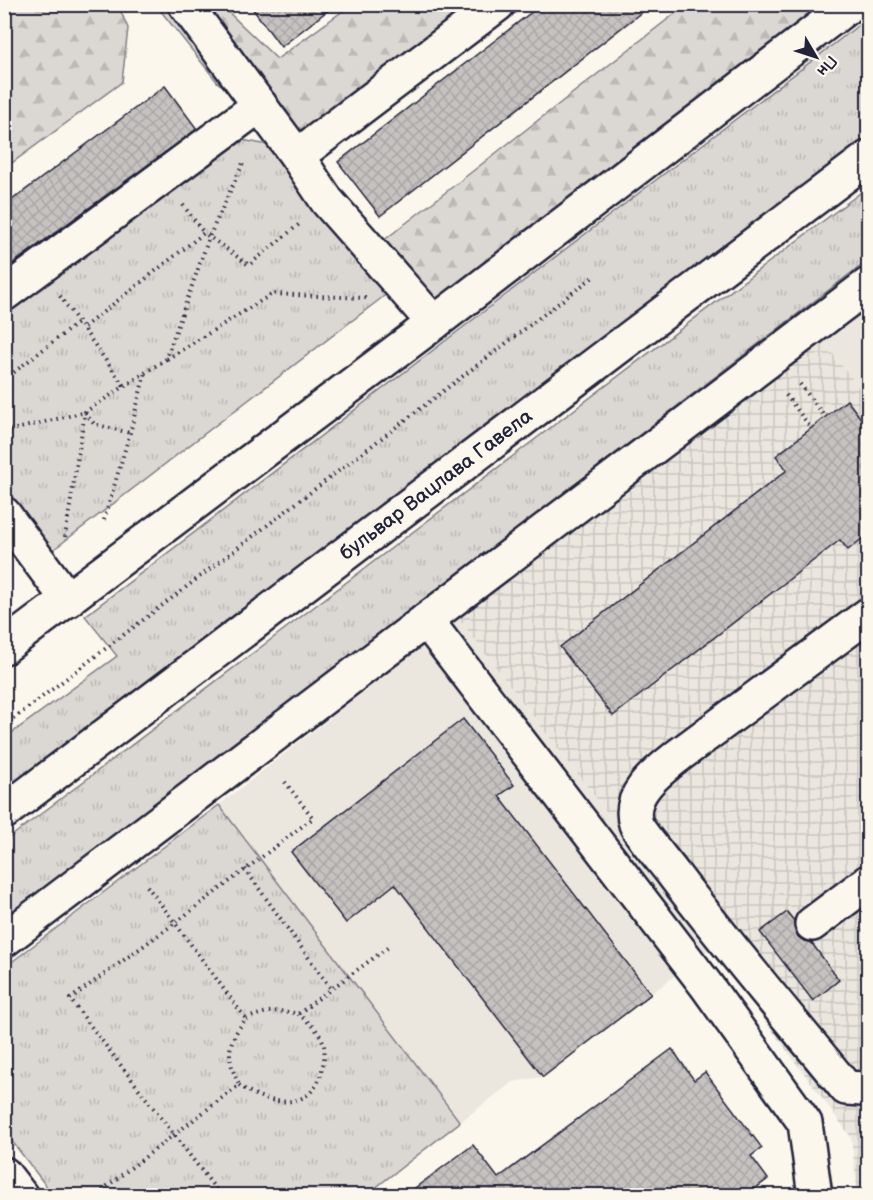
<svg xmlns="http://www.w3.org/2000/svg" width="873" height="1200" font-family="'Balsamiq Sans',sans-serif">
<style>
.built{fill:#ebe7df}
.industrial{fill:url(#industrial-grid)}
.forest{fill:url(#forest-firs);stroke:#7e7d87;stroke-width:1.5}
.park{fill:url(#park-tufts);stroke:#7e7d87;stroke-width:1.5}
.building{fill:url(#building-cross-hatch);stroke:#22223b;stroke-width:1.5}
.lines{fill:none;stroke-linecap:round;stroke-linejoin:round}
.minor-casing{stroke:#22223b;stroke-width:38}
.path{stroke:#22223b;stroke-width:4;stroke-dasharray:1.5 4.5;stroke-linecap:butt}
.minor{stroke:#fbf7ec;stroke-width:33}
.labels{text-anchor:middle;dominant-baseline:central;stroke-width:5;stroke-linejoin:round;paint-order:stroke}
.street-label{font-size:20px;fill:#22223b;stroke:#fbf7ec}
</style>
<defs>
<pattern id="industrial-grid" width="8" height="8" patternUnits="userSpaceOnUse" patternTransform="scale(1.5)"><rect width="8" height="8" fill="#ebe7df"/><path d="M0 4h8M4 0v8" fill="none" stroke="#c9c6c0"/></pattern>
<pattern id="forest-firs" width="22" height="20" patternUnits="userSpaceOnUse" patternTransform="scale(1.5)"><rect width="22" height="20" fill="#dbd8d3"/><path d="M5 1l3.5 6h-7zM16 11l3.5 6h-7z" fill="#bcb9b6"/></pattern>
<pattern id="park-tufts" width="24" height="20" patternUnits="userSpaceOnUse" patternTransform="scale(1.5)"><rect width="24" height="20" fill="#dbd8d3"/><path d="M3 7l-1-3M5 7V3M7 7l1-3M15 17l-1-3M17 17v-4M19 17l1-3" fill="none" stroke="#bcb9b6"/></pattern>
<pattern id="building-cross-hatch" width="8" height="8" patternUnits="userSpaceOnUse" patternTransform="scale(1.5)"><rect width="8" height="8" fill="#c6c2c0"/><path d="M0 0l8 8M0 8l8-8" fill="none" stroke="#aaa6a6"/></pattern>
</defs>
<rect width="100%" height="100%" fill="#fbf7ec"/>
<filter id="ink" filterUnits="userSpaceOnUse"><feTurbulence type="fractalNoise" baseFrequency=".0167" numOctaves="2"/><feDisplacementMap in="SourceGraphic" scale="12" xChannelSelector="R" yChannelSelector="G"/><feConvolveMatrix kernelMatrix="1 2 1 2 8 2 1 2 1" color-interpolation-filters="sRGB"/></filter>
<g filter="url(#ink)">
<g class="built">
<path d="M 868,303 L 868,400 L 822,339 Z"/>
<path d="M 458,618 L 711,948 L 543,1077 L 513,1082 L 460,1122 L 219,805 Z"/>
</g>
<path class="industrial" d="M 822,339 L 868,400 L 868,1195 L 858,1195 L 851,1137 L 711,948 L 458,618 Z"/>
<g class="forest">
<path d="M 5,4 L 118,5 L 128,28 L 122,82 L 5,168 Z"/>
<path d="M 156,5 L 221,5 L 277,59 L 351,5 L 526,5 L 311,166 L 253,105 L 218,83 Z"/>
<path d="M 686,5 L 821,5 L 423,309 L 374,248 Z"/>
</g>
<g class="park">
<path d="M 868,18 L 868,146 L 5,795 L 5,738 L 117,656 L 85,616 Z"/>
<path d="M 242,140 L 268,145 L 392,290 L 49,553 L 5,496 L 5,310 L 224,147 Z"/>
<path d="M 868,187 L 868,260 L 5,921 L 5,841 Z"/>
<path d="M 219,805 L 460,1122 L 366,1195 L 53,1195 L 5,1132 L 5,967 Z"/>
</g>
<g class="building">
<path d="M 249,4 L 336,4 L 281,47 Z"/>
<path d="M 542,4 L 652,4 L 380,216 L 338,162 Z"/>
<path d="M 165,86 L 197,129 L 4,270 L 4,206 Z"/>
<path d="M 847,400 L 868,428 L 868,534 L 848,550 L 840,540 L 613,716 L 560,647 L 787,470 L 776,456 Z"/>
<path d="M 463,719 L 514,785 L 499,796 L 651,994 L 543,1077 L 395,884 L 346,923 L 291,852 Z"/>
<path d="M 787,912 L 794,921 L 794,927 L 797,936 L 804,941 L 811,942 L 839,980 L 813,1001 L 760,932 Z"/>
<path d="M 672,1049 L 694,1080 L 705,1072 L 762,1148 L 751,1156 L 768,1179 L 745,1196 L 404,1196 L 473,1145 L 498,1178 Z"/>
</g>
<g class="lines">
<g class="minor-casing">
<g id="minor">
<path d="M 185,4 L 297,156 L 327,201 L 434,323"/>
<path d="M 297,156 L 498,4"/>
<path d="M 4,294 L 260,105"/>
<path d="M 4,514 L 68,600"/>
<path d="M 426,620 L 706,985 L 805,1123 L 815,1196"/>
<path d="M 4,647 L 434,323 L 851,4"/>
<path id="s1" d="M 4,812 L 868,158"/>
<path d="M 812,924 L 868,882"/>
<path d="M 4,940 L 868,285"/>
<path d="M 863,1089 L 846,1088 C 789,1018 729,948 674,875 C 667,865 639,833 636,824 C 626,794 659,771 679,755 L 868,615"/>
<path d="M 4,1174 L 21,1196"/>
</g>
</g>
<g class="path">
<path d="M 183,205 L 204,233"/>
<path d="M 60,296 L 124,386"/>
<path d="M 84,327 L 204,233 L 249,265 L 302,222"/>
<path d="M 167,359 L 272,294 L 366,298"/>
<path d="M 9,376 L 80,321"/>
<path d="M 800,384 L 825,417"/>
<path d="M 786,395 L 811,428"/>
<path d="M 4,432 L 85,412 L 94,424 L 130,433"/>
<path d="M 104,520 L 130,433 L 145,373"/>
<path d="M 65,537 L 85,412 L 166,359 L 210,235 L 244,161"/>
<path d="M 4,726 L 593,277"/>
<path d="M 245,869 L 331,989 L 390,946"/>
<path d="M 147,886 L 175,923 L 313,818 L 285,782"/>
<path d="M 246,1019 C 265,1011 278,1009 298,1014 L 331,989"/>
<path d="M 239,1085 C 267,1106 313,1113 322,1070 C 324,1061 326,1051 323,1042 C 319,1030 307,1021 298,1014"/>
<path d="M 102,1190 L 239,1085 C 226,1057 226,1043 246,1019 L 175,923 L 70,999 L 221,1196"/>
</g>
<use href="#minor" class="minor"/>
</g>
</g>
<g class="labels">
<g class="street-label">
<text stroke="none"><textPath href="#s1" startOffset="542">бульвар Вацлава Гавела</textPath></text>
</g>
</g>
<rect width="873" height="1200" fill="none" stroke="#fbf7ec" stroke-width="24"/>
<rect x="12" y="12" width="849" height="1176" fill="none" stroke="#22223b" stroke-width="2" filter="url(#ink)"/>
<g transform="translate(816 57) rotate(129)" stroke="#fbf7ec" stroke-width="4.5" paint-order="stroke">
<path d="M0-4.5L10 22L0 15L-10 22Z" fill="#22223b"/>
<text y="-9" font-size="16" font-weight="bold" text-anchor="middle" fill="#22223b">Пн</text>
</g>
</svg>
